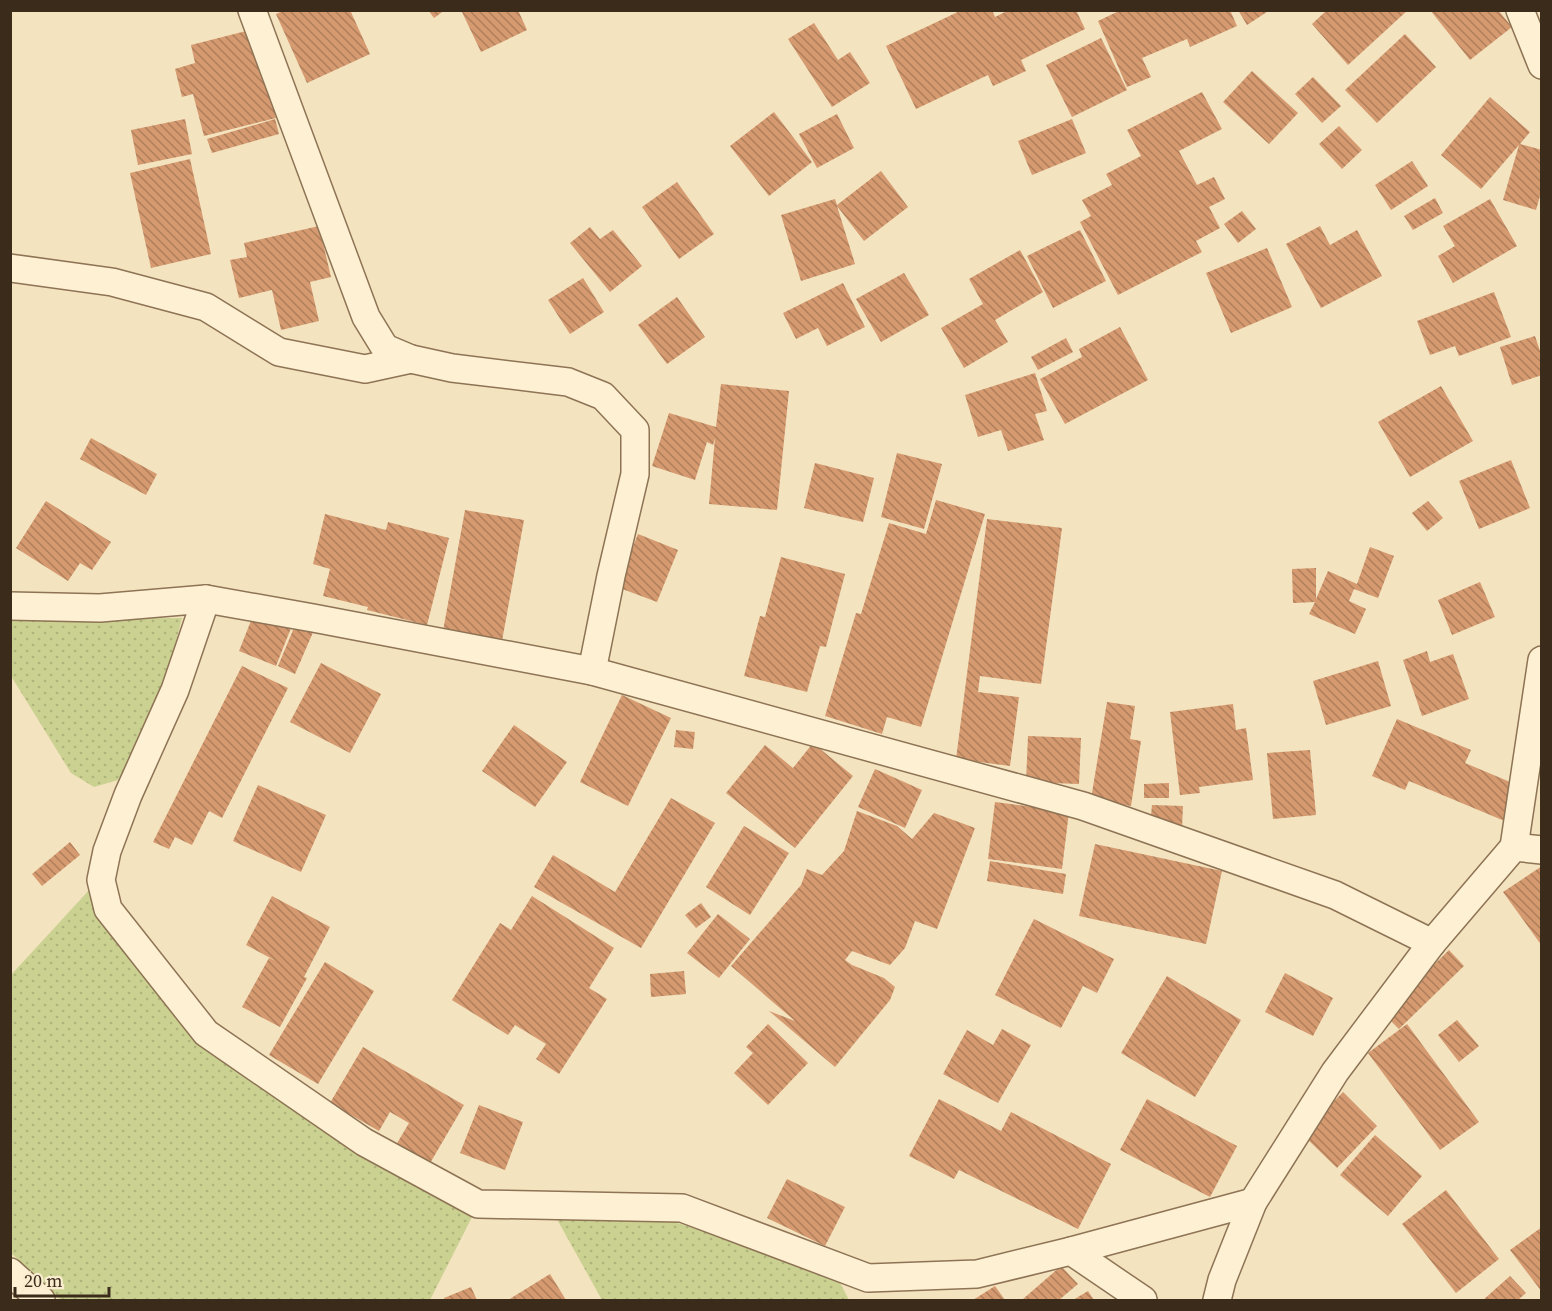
<svg xmlns="http://www.w3.org/2000/svg" width="1552" height="1311" font-family="'Source Serif 4',serif">
<style>
.grass{fill:url(#grass-dots)}
.building{fill:url(#building-back-hatch)}
.lines{fill:none;stroke-linecap:round;stroke-linejoin:round}
.minor-casing{stroke:#8e7355;stroke-width:30}
.minor{stroke:#fdf0d3;stroke-width:27}
</style>
<defs>
<pattern id="grass-dots" width="8" height="8" patternUnits="userSpaceOnUse" patternTransform="scale(1.5)"><rect width="8" height="8" fill="#cbd291"/><path d="M2 2h.1M6 6h.1" fill="none" stroke="#afb47c" stroke-width="1.8" stroke-linecap="round"/></pattern>
<pattern id="building-back-hatch" width="6" height="6" patternUnits="userSpaceOnUse" patternTransform="scale(1.5)"><rect width="6" height="6" fill="#d69a70"/><path d="M-1 5l2 2M0 0l6 6M5-1l2 2" fill="none" stroke="#af7e5b"/></pattern>
</defs>
<rect width="100%" height="100%" fill="#f3e3bf"/>
<g class="grass">
<path d="M 182,618 L 157,715 L 118,780 L 94,787 L 71,773 L 11,676 L 10,619 Z"/>
<path d="M 91,888 L 99,920 L 201,1042 L 309,1121 L 473,1215 L 430,1300 L 61,1300 L 11,1253 L 10,976 Z"/>
<path d="M 554,1214 L 658,1217 L 723,1237 L 769,1256 L 838,1279 L 849,1300 L 602,1300 Z"/>
</g>
<g class="building">
<path d="M 285,10 L 350,10 L 370,54 L 307,83 L 276,14 Z"/>
<path d="M 428,10 L 445,10 L 434,18 Z"/>
<path d="M 461,10 L 518,10 L 527,30 L 481,52 Z"/>
<path d="M 962,10 L 992,10 L 995,17 L 1009,10 L 1076,10 L 1085,29 L 1021,60 L 1026,71 L 993,86 L 988,75 L 916,109 L 886,46 Z"/>
<path d="M 1121,10 L 1230,10 L 1237,26 L 1190,47 L 1187,39 L 1142,58 L 1151,77 L 1127,87 L 1098,21 Z"/>
<path d="M 1238,10 L 1270,10 L 1247,25 Z"/>
<path d="M 1327,10 L 1408,10 L 1348,65 L 1312,24 Z"/>
<path d="M 1430,10 L 1498,10 L 1512,27 L 1470,60 Z"/>
<path d="M 814,23 L 838,60 L 850,52 L 870,83 L 832,107 L 788,39 Z"/>
<path d="M 254,29 L 276,118 L 204,136 L 193,94 L 182,97 L 175,69 L 195,63 L 191,45 Z"/>
<path d="M 1405,34 L 1436,67 L 1377,123 L 1345,90 Z"/>
<path d="M 1101,38 L 1127,90 L 1072,117 L 1046,65 Z"/>
<path d="M 1252,71 L 1298,113 L 1269,144 L 1223,102 Z"/>
<path d="M 1313,77 L 1341,106 L 1322,123 L 1295,94 Z"/>
<path d="M 1202,92 L 1222,129 L 1179,151 L 1197,185 L 1214,177 L 1225,199 L 1209,207 L 1220,228 L 1196,241 L 1202,252 L 1118,295 L 1080,222 L 1091,216 L 1082,200 L 1112,185 L 1106,174 L 1141,156 L 1127,130 Z"/>
<path d="M 1490,97 L 1530,132 L 1520,144 L 1542,150 L 1542,189 L 1536,210 L 1503,200 L 1519,145 L 1481,189 L 1441,155 Z"/>
<path d="M 774,112 L 812,162 L 769,196 L 730,146 Z"/>
<path d="M 837,114 L 854,148 L 817,168 L 799,134 Z"/>
<path d="M 185,119 L 192,154 L 138,165 L 131,130 Z"/>
<path d="M 275,119 L 279,134 L 212,153 L 207,139 Z"/>
<path d="M 1072,119 L 1086,153 L 1032,175 L 1018,141 Z"/>
<path d="M 1339,126 L 1362,150 L 1342,169 L 1319,144 Z"/>
<path d="M 190,159 L 211,254 L 151,268 L 130,173 Z"/>
<path d="M 1412,161 L 1428,186 L 1391,210 L 1375,185 Z"/>
<path d="M 881,171 L 908,207 L 864,241 L 837,206 L 855,264 L 801,281 L 781,215 L 835,199 L 837,205 Z"/>
<path d="M 677,182 L 714,234 L 679,259 L 642,207 Z"/>
<path d="M 1435,198 L 1443,213 L 1413,230 L 1404,216 Z"/>
<path d="M 1490,199 L 1517,246 L 1453,283 L 1438,256 L 1455,246 L 1443,226 Z"/>
<path d="M 1242,211 L 1256,229 L 1238,243 L 1224,224 Z"/>
<path d="M 319,226 L 331,277 L 310,282 L 319,321 L 281,330 L 272,290 L 239,298 L 230,260 L 247,257 L 244,243 Z"/>
<path d="M 1320,226 L 1330,245 L 1357,230 L 1382,276 L 1321,308 L 1286,244 Z"/>
<path d="M 590,227 L 600,239 L 613,230 L 642,266 L 610,292 L 570,243 Z"/>
<path d="M 1080,230 L 1106,281 L 1053,308 L 1027,256 Z"/>
<path d="M 1267,248 L 1292,307 L 1231,333 L 1206,273 Z"/>
<path d="M 1020,250 L 1043,292 L 995,320 L 1008,342 L 964,368 L 941,328 L 983,304 L 969,279 Z"/>
<path d="M 904,273 L 929,315 L 881,342 L 856,299 Z"/>
<path d="M 583,278 L 604,312 L 570,334 L 548,300 Z"/>
<path d="M 843,283 L 865,327 L 827,346 L 818,328 L 796,339 L 783,313 Z"/>
<path d="M 1494,292 L 1511,337 L 1459,356 L 1455,346 L 1430,355 L 1417,321 Z"/>
<path d="M 677,297 L 705,337 L 667,364 L 638,325 Z"/>
<path d="M 1120,327 L 1148,380 L 1065,424 L 1040,379 L 1082,357 L 1079,349 Z"/>
<path d="M 1535,336 L 1542,357 L 1542,375 L 1512,385 L 1500,347 Z"/>
<path d="M 1066,338 L 1073,352 L 1038,370 L 1031,357 Z"/>
<path d="M 1035,373 L 1047,411 L 1035,414 L 1044,440 L 1008,451 L 1001,430 L 978,437 L 965,395 Z"/>
<path d="M 721,384 L 789,391 L 777,510 L 709,504 L 715,438 L 713,445 L 707,442 L 695,480 L 652,466 L 669,413 L 716,427 Z"/>
<path d="M 1441,386 L 1473,441 L 1410,477 L 1378,422 Z"/>
<path d="M 91,438 L 157,474 L 146,495 L 80,459 Z"/>
<path d="M 897,453 L 942,464 L 924,529 L 881,517 Z"/>
<path d="M 1511,460 L 1530,508 L 1479,529 L 1459,481 Z"/>
<path d="M 815,463 L 874,478 L 863,522 L 804,508 Z"/>
<path d="M 936,500 L 985,514 L 921,727 L 887,717 L 882,734 L 825,716 L 856,613 L 861,614 L 889,523 L 926,534 Z"/>
<path d="M 46,501 L 111,542 L 92,570 L 80,563 L 68,581 L 16,548 Z"/>
<path d="M 1428,501 L 1443,518 L 1427,531 L 1412,513 Z"/>
<path d="M 465,510 L 524,520 L 502,641 L 443,631 Z"/>
<path d="M 325,514 L 386,530 L 388,522 L 449,538 L 427,625 L 367,610 L 368,607 L 323,596 L 330,569 L 313,564 Z"/>
<path d="M 987,519 L 1062,528 L 1041,684 L 980,676 L 978,692 L 1019,697 L 1010,766 L 956,759 Z"/>
<path d="M 638,534 L 678,550 L 657,602 L 617,587 Z"/>
<path d="M 1370,547 L 1394,556 L 1378,598 L 1354,589 L 1349,601 L 1366,609 L 1355,634 L 1309,614 L 1315,602 L 1293,603 L 1292,569 L 1316,568 L 1316,599 L 1328,571 L 1357,584 Z"/>
<path d="M 781,557 L 845,574 L 826,647 L 820,646 L 807,692 L 744,676 L 760,616 L 765,617 Z"/>
<path d="M 1480,582 L 1495,617 L 1452,635 L 1438,600 Z"/>
<path d="M 256,608 L 293,623 L 276,666 L 239,651 Z"/>
<path d="M 296,623 L 314,630 L 295,674 L 278,666 Z"/>
<path d="M 1427,651 L 1430,662 L 1453,654 L 1469,699 L 1422,716 L 1403,660 Z"/>
<path d="M 1378,661 L 1391,706 L 1326,725 L 1313,681 Z"/>
<path d="M 321,663 L 381,694 L 350,753 L 290,722 Z"/>
<path d="M 242,666 L 288,688 L 222,818 L 209,811 L 192,845 L 175,837 L 169,849 L 153,842 Z"/>
<path d="M 622,695 L 671,718 L 628,806 L 580,782 Z"/>
<path d="M 1107,702 L 1135,706 L 1130,739 L 1141,741 L 1131,806 L 1091,799 Z"/>
<path d="M 1233,704 L 1236,730 L 1246,728 L 1253,780 L 1199,787 L 1200,793 L 1180,795 L 1170,712 Z"/>
<path d="M 1397,719 L 1471,750 L 1465,763 L 1522,787 L 1507,822 L 1409,781 L 1405,790 L 1372,776 Z"/>
<path d="M 514,725 L 567,762 L 535,807 L 482,771 Z"/>
<path d="M 676,730 L 695,732 L 693,749 L 674,747 Z"/>
<path d="M 1028,736 L 1081,738 L 1079,784 L 1026,782 Z"/>
<path d="M 813,743 L 853,776 L 795,848 L 726,793 L 765,745 L 793,768 Z"/>
<path d="M 1310,750 L 1316,815 L 1273,819 L 1267,753 Z"/>
<path d="M 875,769 L 922,790 L 905,828 L 858,807 Z"/>
<path d="M 1169,783 L 1169,798 L 1144,798 L 1144,784 Z"/>
<path d="M 258,785 L 326,815 L 301,872 L 233,841 Z"/>
<path d="M 671,798 L 715,823 L 641,948 L 534,887 L 553,855 L 615,892 Z"/>
<path d="M 995,802 L 1069,812 L 1062,869 L 988,859 Z"/>
<path d="M 1152,805 L 1183,806 L 1182,828 L 1150,826 Z"/>
<path d="M 857,811 L 897,826 L 912,839 L 934,813 L 975,828 L 937,929 L 915,921 L 905,948 L 890,965 L 852,951 L 845,960 L 852,965 L 884,978 L 895,987 L 890,1000 L 835,1067 L 769,1011 L 795,1021 L 731,966 L 801,885 L 807,869 L 822,875 L 844,851 Z"/>
<path d="M 744,826 L 789,853 L 750,915 L 706,887 Z"/>
<path d="M 70,842 L 80,855 L 42,886 L 32,874 Z"/>
<path d="M 1095,844 L 1222,871 L 1206,944 L 1079,916 Z"/>
<path d="M 990,861 L 1066,874 L 1063,894 L 987,881 Z"/>
<path d="M 1542,866 L 1542,946 L 1503,892 Z"/>
<path d="M 272,896 L 330,927 L 304,977 L 307,978 L 280,1027 L 242,1007 L 269,958 L 276,961 L 246,945 Z"/>
<path d="M 532,896 L 614,948 L 589,988 L 607,999 L 559,1074 L 536,1059 L 546,1044 L 515,1025 L 508,1035 L 452,1000 L 500,923 L 511,930 Z"/>
<path d="M 701,903 L 711,917 L 696,928 L 685,915 Z"/>
<path d="M 718,914 L 750,939 L 719,978 L 687,953 Z"/>
<path d="M 1034,919 L 1114,959 L 1097,993 L 1083,986 L 1061,1028 L 995,995 Z"/>
<path d="M 1449,950 L 1464,966 L 1399,1029 L 1384,1014 Z"/>
<path d="M 325,962 L 374,991 L 318,1084 L 269,1055 Z"/>
<path d="M 684,971 L 686,994 L 651,997 L 650,974 Z"/>
<path d="M 1285,973 L 1333,998 L 1313,1036 L 1265,1012 Z"/>
<path d="M 1167,976 L 1241,1020 L 1195,1097 L 1121,1053 Z"/>
<path d="M 1457,1020 L 1479,1046 L 1459,1062 L 1438,1035 Z"/>
<path d="M 768,1024 L 808,1063 L 768,1105 L 734,1073 L 753,1053 L 746,1047 Z"/>
<path d="M 1407,1024 L 1479,1122 L 1440,1150 L 1368,1053 Z"/>
<path d="M 1002,1029 L 1031,1045 L 998,1103 L 943,1074 L 967,1030 L 993,1045 Z"/>
<path d="M 363,1047 L 464,1105 L 429,1165 L 396,1145 L 409,1123 L 390,1112 L 379,1131 L 330,1103 Z"/>
<path d="M 1343,1092 L 1377,1126 L 1337,1168 L 1302,1134 Z"/>
<path d="M 939,1099 L 1001,1131 L 1011,1112 L 1111,1164 L 1078,1229 L 959,1170 L 954,1179 L 909,1156 Z"/>
<path d="M 1147,1099 L 1237,1146 L 1210,1197 L 1120,1150 Z"/>
<path d="M 479,1105 L 523,1122 L 505,1170 L 460,1153 Z"/>
<path d="M 1375,1135 L 1422,1176 L 1388,1216 L 1340,1175 Z"/>
<path d="M 787,1179 L 845,1207 L 825,1246 L 767,1218 Z"/>
<path d="M 1446,1190 L 1499,1259 L 1456,1293 L 1402,1224 Z"/>
<path d="M 1542,1227 L 1542,1292 L 1510,1250 Z"/>
<path d="M 1061,1266 L 1078,1284 L 1059,1300 L 1023,1299 Z"/>
<path d="M 550,1274 L 566,1300 L 508,1300 Z"/>
<path d="M 1510,1276 L 1526,1293 L 1518,1300 L 1483,1300 Z"/>
<path d="M 995,1286 L 1005,1300 L 973,1300 Z"/>
<path d="M 471,1287 L 477,1300 L 445,1300 L 444,1298 Z"/>
<path d="M 1088,1291 L 1094,1300 L 1073,1300 Z"/>
</g>
<g class="lines">
<g class="minor-casing">
<g id="minor">
<path d="M 252,10 L 366,317 L 385,348 L 411,359 L 452,368 L 568,382 L 603,396 L 635,430 L 635,474 L 611,576 L 592,671"/>
<path d="M 1520,10 L 1542,65"/>
<path d="M 10,268 L 112,282 L 206,307 L 279,352 L 365,369 L 411,359"/>
<path d="M 206,599 L 175,690 L 128,795 L 107,851 L 101,880 L 108,909 L 206,1033 L 364,1142 L 478,1204 L 682,1208 L 868,1278 L 977,1274 L 1071,1251 L 1143,1300"/>
<path d="M 10,606 L 100,608 L 206,599 L 313,618 L 592,671 L 1083,806 L 1335,895 L 1432,943"/>
<path d="M 1514,847 L 1542,660"/>
<path d="M 1071,1251 L 1253,1202"/>
<path d="M 10,1272 L 41,1300"/>
<path d="M 1217,1300 L 1222,1280 L 1253,1202 L 1335,1072 L 1432,943 L 1514,847 L 1542,850"/>
</g>
</g>
<use href="#minor" class="minor"/>
</g>
<rect width="1552" height="1311" fill="none" stroke="#3b2b1b" stroke-width="24"/>
<path d="M15 1287v9h94v-9" fill="none" stroke="#3b2b1b" stroke-width="3"/>
<text x="24" y="1287" font-size="18" fill="#3b2b1b" stroke="#f9edcf" stroke-width="4.5" paint-order="stroke">20 m</text>
</svg>
